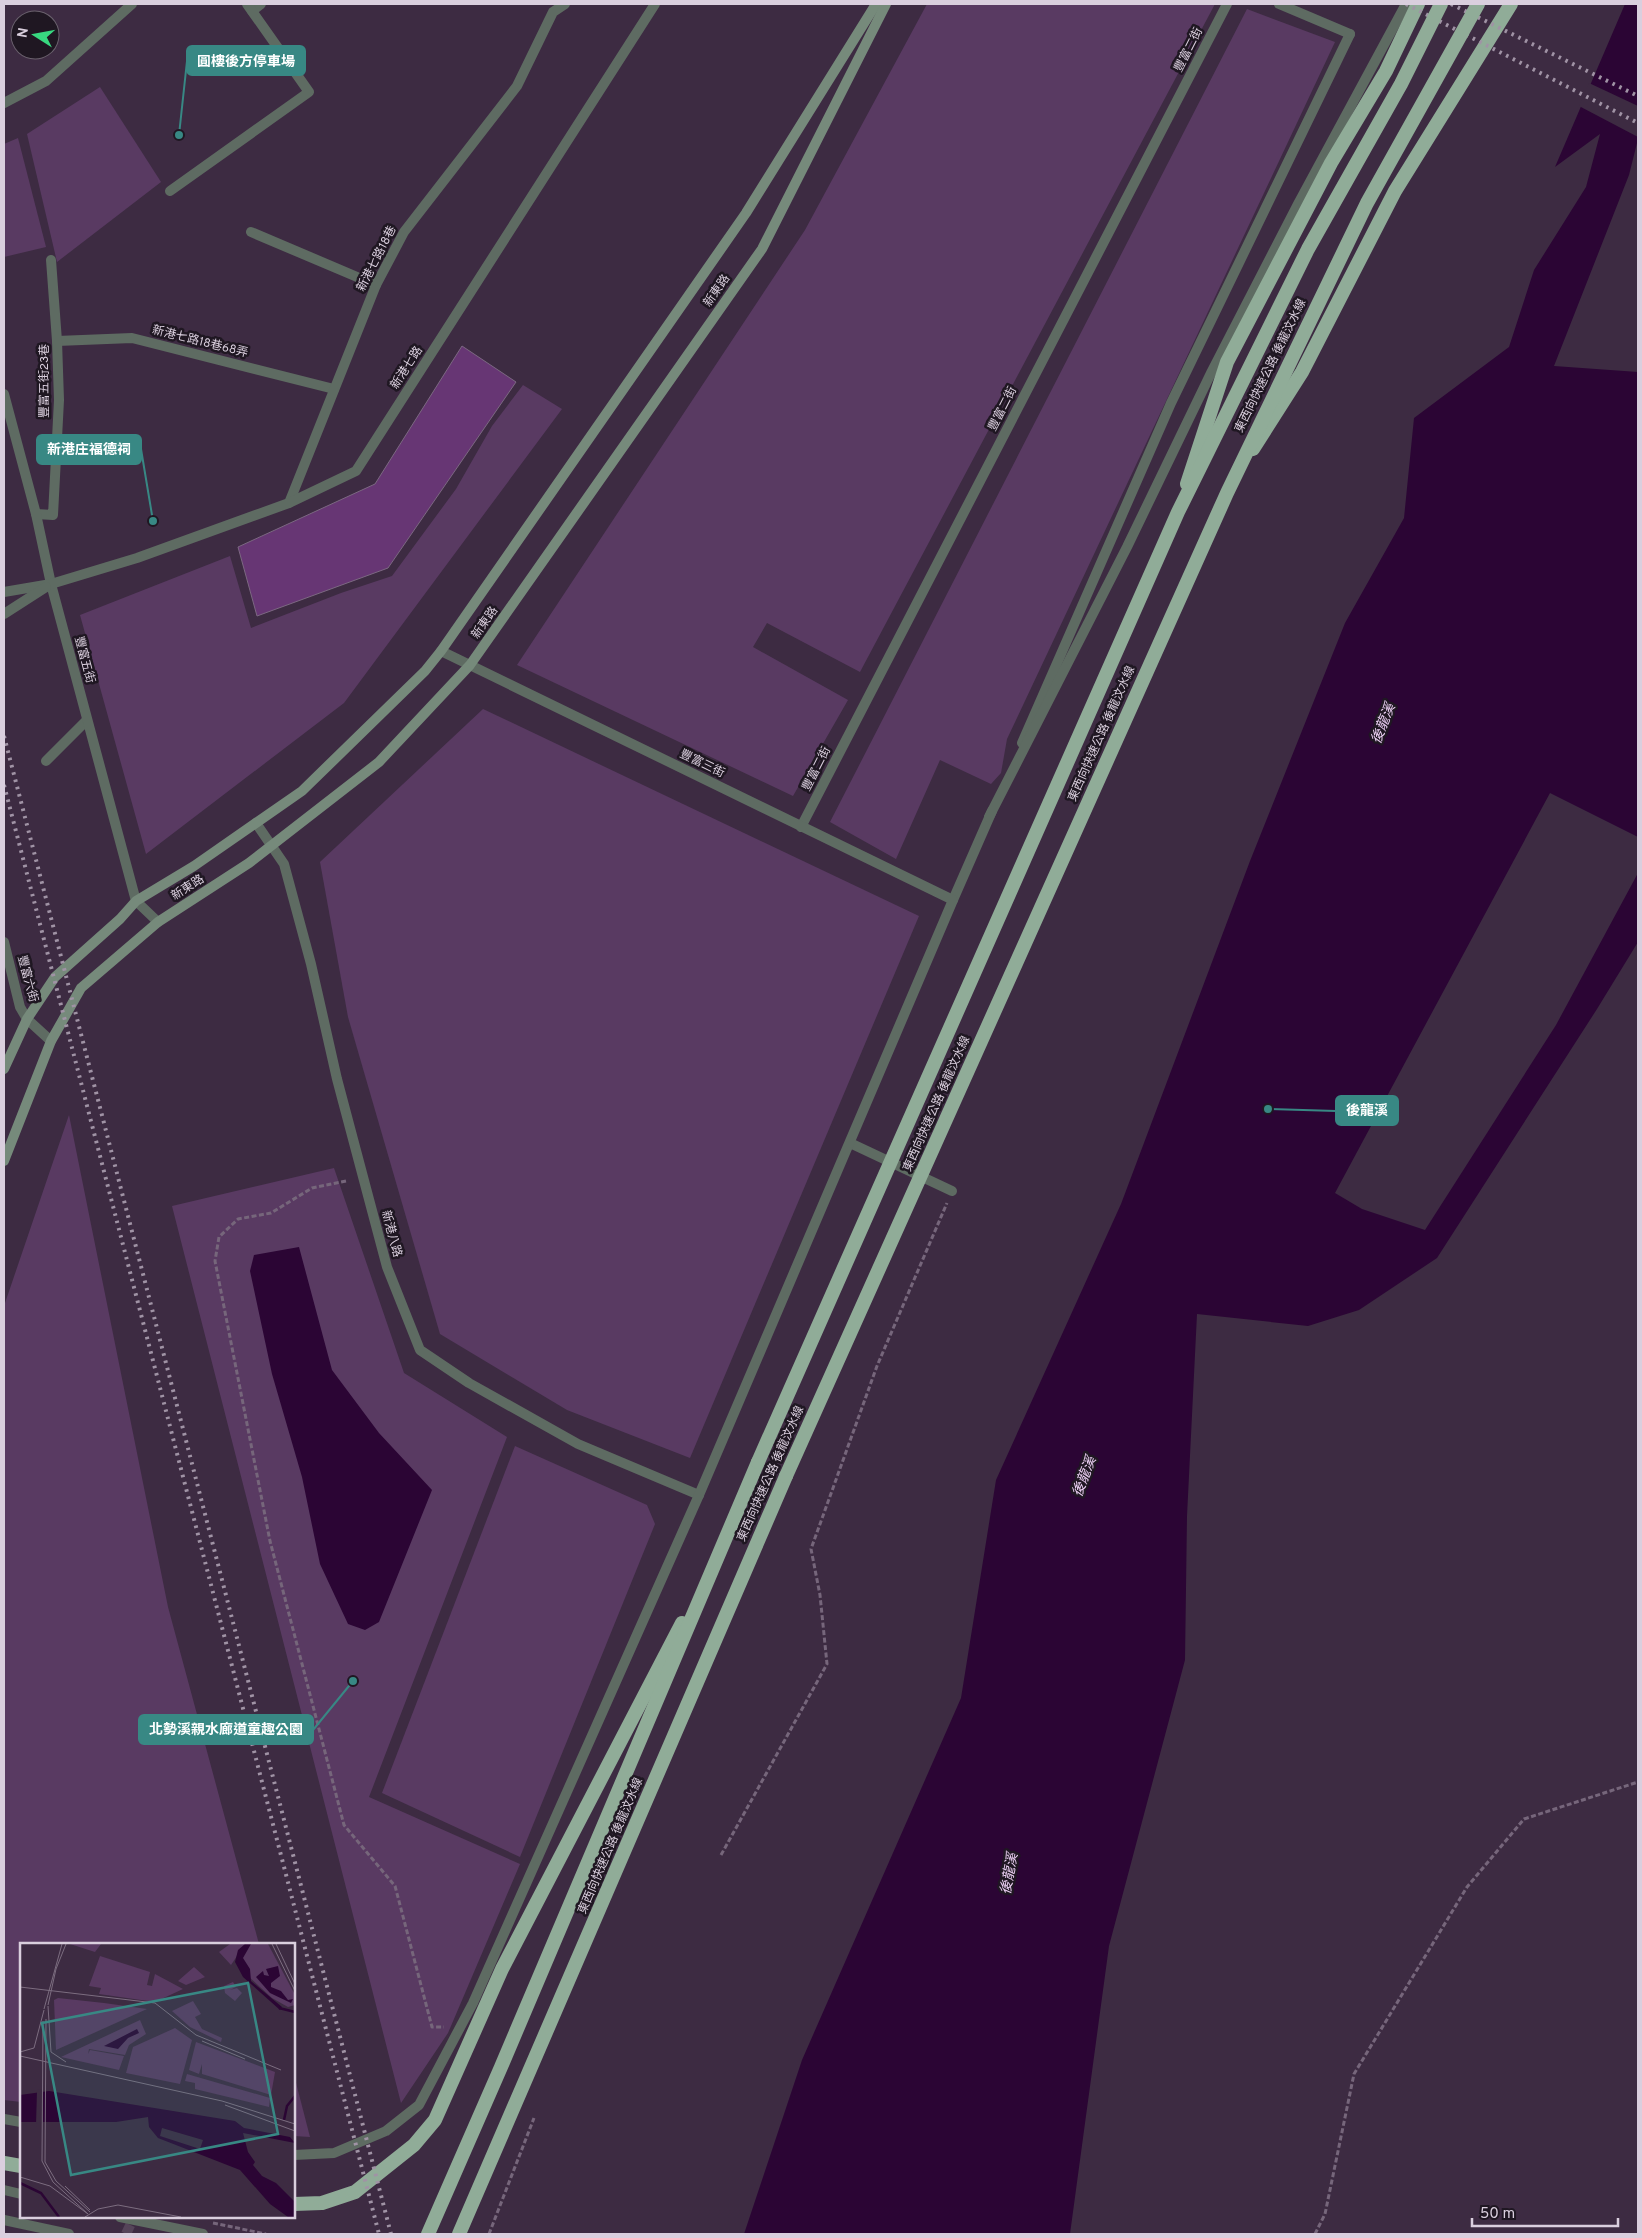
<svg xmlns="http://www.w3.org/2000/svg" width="1642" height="2238" font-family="Overpass,'Noto Sans TC',sans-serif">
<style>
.green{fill:#593a62}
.water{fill:#2b0534}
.pier{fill:#3d2b42}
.building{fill:#673674;stroke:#7c6882}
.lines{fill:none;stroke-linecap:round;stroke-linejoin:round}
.minor-tunnel{stroke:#554459;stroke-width:10;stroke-dasharray:10 5;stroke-linecap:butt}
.path{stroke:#76667b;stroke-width:3;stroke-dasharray:5 2.5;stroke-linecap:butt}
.service{stroke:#5e6b62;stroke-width:10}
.minor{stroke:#5e6b62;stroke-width:10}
.tertiary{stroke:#5e6b62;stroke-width:10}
.secondary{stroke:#768a7b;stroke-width:10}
.trunk{stroke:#90ac98;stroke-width:14}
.rail{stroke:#a093a5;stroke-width:4;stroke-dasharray:2.5 5;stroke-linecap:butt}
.trunk-bridge{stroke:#90ac98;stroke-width:14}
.labels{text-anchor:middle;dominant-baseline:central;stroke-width:5;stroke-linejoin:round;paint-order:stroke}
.street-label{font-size:12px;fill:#dacfde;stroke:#1f1722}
.water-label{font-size:14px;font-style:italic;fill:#ecd0f4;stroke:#1f1722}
.inset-river{fill:none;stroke:#2b0534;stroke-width:2.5}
.inset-road{fill:none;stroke:#7c6d80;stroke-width:1}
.view{fill:#388884;fill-opacity:0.15;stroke:#388884;stroke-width:2.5}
.inset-edge{fill:none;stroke:#dacfde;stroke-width:2.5}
.leader{fill:none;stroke:#388884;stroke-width:2}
.callout-dot{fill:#388884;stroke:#1f1722;stroke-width:2}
.callout{fill:#388884;stroke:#388884;stroke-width:2}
.callout-label{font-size:14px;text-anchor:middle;font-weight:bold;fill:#fff}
</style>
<rect width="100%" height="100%" fill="#3d2b42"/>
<g class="green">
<path d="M 927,4 L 1215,4 L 860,672 L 767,623 L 753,647 L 848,700 L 793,796 L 517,665 L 805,230 Z"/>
<path d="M 1247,9 L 1335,42 L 1007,739 L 1001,773 L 991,784 L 940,760 L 896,859 L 830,822 Z"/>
<path d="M 100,87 L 161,182 L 57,262 L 27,134 Z"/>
<path d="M 18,138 L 46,247 L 4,257 L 4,144 Z"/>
<path d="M 523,385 L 562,409 L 344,703 L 146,854 L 80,615 L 230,556 L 251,628 L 341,593 L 392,576 L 456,489 L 492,426 Z"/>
<path d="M 483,709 L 919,916 L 690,1458 L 567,1410 L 440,1334 L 348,1017 L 320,862 Z"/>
<path d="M 69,1115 L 168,1607 L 259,1944 L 21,1944 L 21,2102 L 4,2100 L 4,1306 Z"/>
<path d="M 334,1168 L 404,1373 L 507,1437 L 369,1797 L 520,1864 L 448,2033 L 401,2103 L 172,1206 Z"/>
<path d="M 515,1446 L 647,1505 L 655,1524 L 520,1857 L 382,1793 Z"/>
<path d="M 294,2075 L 310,2137 L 294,2136 Z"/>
</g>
<g class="water">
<path d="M 1625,4 L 1638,4 L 1638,139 L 1629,175 L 1554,366 L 1638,372 L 1638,837 L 1550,793 L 1335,1193 L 1362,1209 L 1425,1230 L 1556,1025 L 1638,873 L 1638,942 L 1597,1009 L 1437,1258 L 1359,1310 L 1308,1326 L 1197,1314 L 1187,1516 L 1185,1660 L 1109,1946 L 1070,2234 L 744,2234 L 802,2060 L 961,1698 L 996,1480 L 1121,1204 L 1250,861 L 1345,623 L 1404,518 L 1414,418 L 1509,347 L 1534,270 L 1586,187 L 1600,134 L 1555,167 Z"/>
<path d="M 299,1247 L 332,1370 L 379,1433 L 432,1490 L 379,1622 L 365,1630 L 348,1624 L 320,1564 L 302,1477 L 272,1374 L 250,1271 L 254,1255 Z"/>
</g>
<path class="pier" d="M 1589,83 L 1638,106 L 1638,137 L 1579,106 Z"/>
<path class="building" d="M 462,346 L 516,382 L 388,568 L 257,616 L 238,547 L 375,484 Z"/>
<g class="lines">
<path class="minor-tunnel" d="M 126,2234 L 134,2217"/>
<g class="path">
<path d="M 346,1181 L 312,1188 L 271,1213 L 238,1219 L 219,1237 L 215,1261 L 270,1541 L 344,1825 L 395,1886 L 432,2027 L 444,2027"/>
<path d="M 721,1855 L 827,1664 L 820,1595 L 811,1549 L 877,1366 L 947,1203"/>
<path d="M 213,2223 L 266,2234"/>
<path d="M 489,2234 L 534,2118"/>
<path d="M 1315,2234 L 1325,2214 L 1354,2074 L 1467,1887 L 1524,1819 L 1638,1782"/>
</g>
<g class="service">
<path d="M 252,11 L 261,4"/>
<path d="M 170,191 L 309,92 L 247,4"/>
<path d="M 251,232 L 376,285"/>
<path d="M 57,341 L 132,338 L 334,389"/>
<path d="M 289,503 L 376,285 L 404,232 L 517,86 L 553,12 L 565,4"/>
<path d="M 36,514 L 53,515 L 59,400 L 57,341 L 51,260"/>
<path d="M 1022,743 L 1171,403 L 1350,34"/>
<path d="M 46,761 L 87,720"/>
<path d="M 953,900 L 992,811"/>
</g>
<g class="minor">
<path d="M 1279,4 L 1350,34"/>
<path d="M 4,103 L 46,81 L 132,4"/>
<path d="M 4,394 L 36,514 L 51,584 L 136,901 L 158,922"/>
<path d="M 4,592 L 51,584 L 137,558 L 289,503 L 356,471 L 655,4"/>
<path d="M 4,614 L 46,587"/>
<path d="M 989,817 L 1127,547 L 1212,371 L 1298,204 L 1406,4"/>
<path d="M 256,823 L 284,864 L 311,964 L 337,1079 L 387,1267 L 420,1350 L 469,1383 L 578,1444 L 699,1495"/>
<path d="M 801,827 L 1227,4"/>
<path d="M 4,942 L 20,1007 L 27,1019 L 51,1041"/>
<path d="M 850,1143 L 952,1191"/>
<path d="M 4,2119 L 21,2122"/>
<path d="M 294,2155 L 334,2153 L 386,2131 L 419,2105 L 473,2003 L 699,1495 L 953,900 L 441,651"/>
</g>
<g class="tertiary">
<path d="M 4,2190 L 21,2194"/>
<path d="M 120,2217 L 203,2234"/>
<path d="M 4,2220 L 69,2234"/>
</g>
<g class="secondary">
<path d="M 4,1069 L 27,1019 L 55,977 L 120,919 L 136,901 L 194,866 L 302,791 L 425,671 L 441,651 L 746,213 L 876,4"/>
<path d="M 4,1161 L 51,1041 L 81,988 L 158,922 L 249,863 L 379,762 L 470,665 L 762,249 L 886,4"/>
</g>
<g class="trunk">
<path d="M 1253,449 L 1302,372 L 1395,191 L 1511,4"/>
<path d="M 1187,484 L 1227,362 L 1331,163 L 1386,71 L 1418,4"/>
<path d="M 4,2163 L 21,2166"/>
<path d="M 294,2204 L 322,2203 L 355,2192 L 414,2145 L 435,2120 L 502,1969 L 682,1623"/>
<path d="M 428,2234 L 501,2067 L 758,1462"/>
<path d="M 459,2234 L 786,1476"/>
</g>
<g class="rail">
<path d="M 1406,4 L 1638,123"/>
<path d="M 1451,4 L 1638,96"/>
<path d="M 4,736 L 391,2234"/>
<path d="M 4,785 L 379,2234"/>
</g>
<g class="trunk-bridge">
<path d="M 758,1462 L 1178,512 L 1308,249 L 1401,84 L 1441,4"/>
<path d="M 786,1476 L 1227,493 L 1367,203 L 1478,4"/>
</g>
</g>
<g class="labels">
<g class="street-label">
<text transform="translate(1189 50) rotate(-63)">豐富二街</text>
<text transform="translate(377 259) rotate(-63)">新港七路18巷</text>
<text transform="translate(717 291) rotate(-55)">新東路</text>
<text transform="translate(200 342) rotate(14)">新港七路18巷68弄</text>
<text transform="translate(1271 366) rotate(-64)">東西向快速公路 後龍汶水線</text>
<text transform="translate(407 368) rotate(-57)">新港七路</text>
<text transform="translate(45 381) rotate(-90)">豐富五街23巷</text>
<text transform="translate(1003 409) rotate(-63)">豐富二街</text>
<text transform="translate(485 623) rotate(-55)">新東路</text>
<text transform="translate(84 660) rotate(75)">豐富五街</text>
<text transform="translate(1102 734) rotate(-66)">東西向快速公路 後龍汶水線</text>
<text transform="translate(702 764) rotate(26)">豐富三街</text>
<text transform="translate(817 769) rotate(-63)">豐富二街</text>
<text transform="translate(188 888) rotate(-33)">新東路</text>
<text transform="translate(27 979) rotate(75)">豐富六街</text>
<text transform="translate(937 1104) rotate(-66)">東西向快速公路 後龍汶水線</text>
<text transform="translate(391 1234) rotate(75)">新港八路</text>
<text transform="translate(771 1474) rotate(-66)">東西向快速公路 後龍汶水線</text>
<text transform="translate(611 1846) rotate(-67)">東西向快速公路 後龍汶水線</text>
</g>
<g class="water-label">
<text transform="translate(1384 724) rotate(-68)">後龍溪</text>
<text transform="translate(1085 1477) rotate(-69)">後龍溪</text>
<text transform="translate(1010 1874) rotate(-80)">後龍溪</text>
</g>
</g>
<g transform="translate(20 1943)">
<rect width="275" height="275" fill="#3d2b42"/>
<path d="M 50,1 L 81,1 L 75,9 ZM 210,1 L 225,1 L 211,22 L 199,9 ZM 230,1 L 248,1 L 274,50 L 275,62 L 268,64 L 252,55 L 228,33 L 221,15 L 224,4 ZM 80,13 L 130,29 L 127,42 L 132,43 L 135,31 L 163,46 L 135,59 L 79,51 L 81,45 L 69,43 ZM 174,24 L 185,34 L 166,42 L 158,38 ZM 213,39 L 216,44 L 210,47 L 217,45 L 222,50 L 215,58 L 205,50 L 204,43 ZM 38,55 L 84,60 L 127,66 L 36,107 L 34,57 ZM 173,58 L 181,71 L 175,74 L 182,86 L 202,95 L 201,99 L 170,84 L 152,68 ZM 120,77 L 126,91 L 109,102 L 105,112 L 69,106 L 68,111 L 70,107 L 104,113 L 99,127 L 41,114 ZM 155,85 L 172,97 L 160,141 L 106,130 L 113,104 ZM 176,99 L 255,129 L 251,152 L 182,131 L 182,121 L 179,131 L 169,127 ZM 167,131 L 250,155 L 249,164 L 175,146 L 175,140 L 165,138 Z" fill="#593a62"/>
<path d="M 225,1 L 231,1 L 223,15 L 230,26 L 231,38 L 262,64 L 260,67 L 223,34 L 215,19 L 218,7 ZM 258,23 L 260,33 L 251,40 L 251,44 L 261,48 L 268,57 L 273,56 L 271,60 L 250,50 L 236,34 L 243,28 L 244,32 L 249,33 L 246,26 ZM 117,86 L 119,90 L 108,95 L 98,106 L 84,103 ZM 29,148 L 215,178 L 224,185 L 270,194 L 275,200 L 223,190 L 228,209 L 235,219 L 233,222 L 242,233 L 256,240 L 275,259 L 275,274 L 268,274 L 250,261 L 220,227 L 138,195 L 129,184 L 128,174 L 96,179 L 0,179 L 0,152 ZM 142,185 L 183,197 L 180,206 L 140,193 Z" fill="#2b0534" fill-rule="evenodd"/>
<path d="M 23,146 L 23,182 L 16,182 L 17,147 Z" fill="#3d2b42"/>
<path class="inset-river" d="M 259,65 L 275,69M 264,177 L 267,163 L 275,153M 0,240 L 21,250 L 39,274"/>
<path class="inset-road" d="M 252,1 L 275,48M 256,1 L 275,41M 0,44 L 135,60 L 176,92 L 261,127M 28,62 L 36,26 L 46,1M 28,63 L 31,109 L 46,119M 24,66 L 42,1M 26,76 L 25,219 L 36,238 L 70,269M 23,78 L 22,218 L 33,239 L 68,271M 182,98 L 225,116M 0,109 L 14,105 L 24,67M 0,113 L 202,158 L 275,181M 205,162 L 275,188M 0,234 L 30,243 L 68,271M 45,243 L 70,267M 65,274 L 78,266 L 98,262 L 161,274"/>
<path class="view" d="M 228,40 L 258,191 L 51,232 L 22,80 Z"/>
<rect width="275" height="275" class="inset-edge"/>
</g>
<path class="leader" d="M179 135L187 61M153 521L141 449M1268 1109L1336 1111M353 1681L313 1730"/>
<g class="callout-dot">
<circle cx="179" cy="135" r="5"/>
<circle cx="153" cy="521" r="5"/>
<circle cx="1268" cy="1109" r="5"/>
<circle cx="353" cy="1681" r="5"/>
</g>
<g class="callout">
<rect x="187" y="46" width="118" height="29" rx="5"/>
<rect x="37" y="435" width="104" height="29" rx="5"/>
<rect x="1336" y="1096" width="62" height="29" rx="5"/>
<rect x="139" y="1715" width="174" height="29" rx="5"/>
</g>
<g class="callout-label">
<text x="246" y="66">圓樓後方停車場</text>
<text x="89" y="454">新港庄福德祠</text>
<text x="1367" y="1115">後龍溪</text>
<text x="226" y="1734">北勢溪親水廊道童趣公園</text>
</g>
<rect width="1642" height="2238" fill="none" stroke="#dacfde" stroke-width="10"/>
<g transform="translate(35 35) rotate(281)"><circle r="24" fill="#1f1722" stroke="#6a616d"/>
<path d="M0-4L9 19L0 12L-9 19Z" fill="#38d880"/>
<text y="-8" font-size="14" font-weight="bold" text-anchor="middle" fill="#dacfde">N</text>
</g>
<path d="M1472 2218v8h146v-8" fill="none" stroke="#dacfde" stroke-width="2.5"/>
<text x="1480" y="2218" font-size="15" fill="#dacfde" stroke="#1f1722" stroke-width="4" paint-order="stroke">50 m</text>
</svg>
